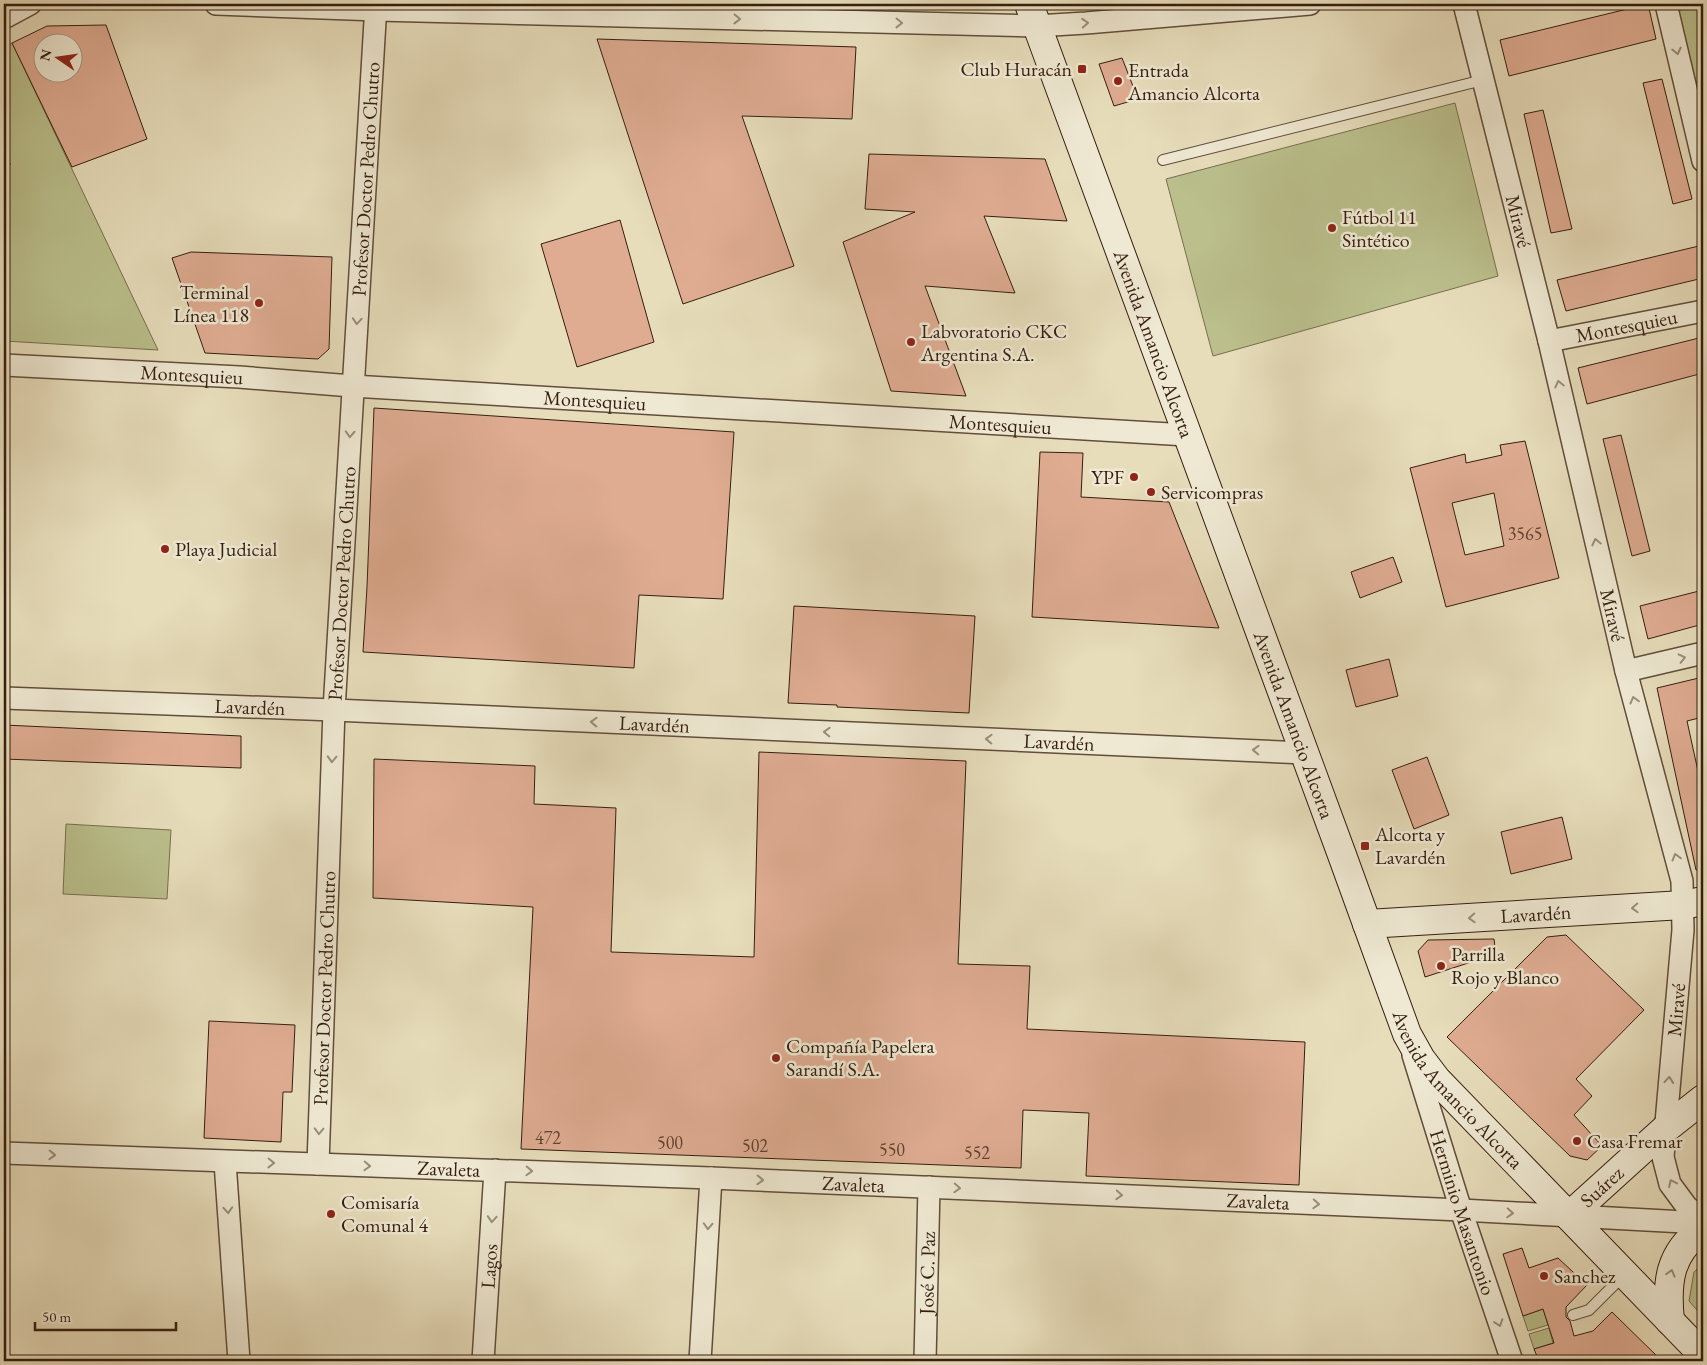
<svg xmlns="http://www.w3.org/2000/svg" width="1707" height="1365" font-family="'EB Garamond',serif">
<style>
.green{fill:#babf8c;stroke:#786e4e}
.building{fill:#dfac92;stroke:#351e10;fill-rule:evenodd}
.lines{fill:none;stroke-linecap:round;stroke-linejoin:round}
.lane-casing{stroke:#624e3b;stroke-width:12}
.street-casing{stroke:#624e3b;stroke-width:24}
.secondary-casing{stroke:#351e10;stroke-width:30}
.path{stroke:#351e10;stroke-width:3;stroke-dasharray:1 2.5;stroke-linecap:butt}
.lane{stroke:#efe9d3;stroke-width:10}
.street{stroke:#efe9d3;stroke-width:21}
.secondary{stroke:#efe9d3;stroke-width:28}
.oneway{stroke:#9b8e7b}
.poi-dot{fill:#8f2418;stroke:#efe9d3;stroke-width:2}
.labels{text-anchor:middle;dominant-baseline:central;stroke-width:5;stroke-linejoin:round;paint-order:stroke}
.number-label{font-size:18px;fill:#604230}
.poi-label{font-size:20px;fill:#351e10;stroke:#efe9d3;text-anchor:start}
.street-label{font-size:20px;fill:#351e10;stroke:#efe9d3}
</style>
<rect width="100%" height="100%" fill="#e7ddbb"/>
<filter id="stains"><feTurbulence type="fractalNoise" baseFrequency=".004" numOctaves="4"/><feColorMatrix values="0 0 0 0 .2 0 0 0 0 .09 0 0 0 0 .02 0 0 0 .5 -.17"/></filter>
<radialGradient id="worn" r=".72"><stop offset=".6" stop-color="#630" stop-opacity="0"/><stop offset="1" stop-color="#630" stop-opacity=".3"/></radialGradient>
<g class="green">
<path d="M 1685,4 L 1703,4 L 1703,112 L 1679,12 Z"/>
<path d="M 12,43 L 158,350 L 4,341 L 4,48 Z"/>
<path d="M 1455,103 L 1498,276 L 1213,356 L 1166,179 Z"/>
<path d="M 66,824 L 171,830 L 167,899 L 63,894 Z"/>
<path d="M 1703,1264 L 1703,1317 L 1689,1301 L 1694,1272 Z"/>
<path d="M 1543,1309 L 1548,1325 L 1528,1331 L 1523,1316 Z"/>
<path d="M 1549,1328 L 1553,1343 L 1534,1349 L 1529,1334 Z"/>
</g>
<g class="building">
<path d="M 1648,4 L 1656,39 L 1509,76 L 1500,40 Z"/>
<path d="M 106,25 L 147,139 L 72,167 L 12,43 L 47,26 ZM 42,42 L 72,42 L 72,72 L 42,72 Z"/>
<path d="M 597,39 L 856,47 L 852,119 L 742,116 L 794,266 L 683,304 Z"/>
<path d="M 1122,58 L 1138,99 L 1114,106 L 1099,64 Z"/>
<path d="M 1662,79 L 1692,199 L 1673,204 L 1643,83 Z"/>
<path d="M 1543,110 L 1572,229 L 1551,233 L 1524,114 Z"/>
<path d="M 869,154 L 1045,159 L 1067,221 L 984,216 L 1015,293 L 925,286 L 966,396 L 891,391 L 843,242 L 915,212 L 865,209 Z"/>
<path d="M 620,220 L 654,342 L 577,367 L 541,244 Z"/>
<path d="M 1703,245 L 1703,278 L 1566,311 L 1557,280 Z"/>
<path d="M 191,252 L 332,257 L 329,349 L 318,359 L 205,353 L 172,258 Z"/>
<path d="M 1703,337 L 1703,373 L 1587,404 L 1578,368 Z"/>
<path d="M 374,408 L 734,432 L 723,599 L 639,595 L 634,668 L 363,652 L 367,587 Z"/>
<path d="M 1621,435 L 1650,551 L 1632,556 L 1603,439 Z"/>
<path d="M 1525,441 L 1559,578 L 1446,607 L 1410,468 L 1465,454 L 1466,463 L 1502,455 L 1500,445 ZM 1494,493 L 1504,546 L 1465,555 L 1452,503 Z"/>
<path d="M 1040,452 L 1083,453 L 1081,497 L 1169,502 L 1219,628 L 1032,617 Z"/>
<path d="M 1393,557 L 1402,582 L 1360,598 L 1351,572 Z"/>
<path d="M 1703,590 L 1703,624 L 1648,639 L 1640,606 Z"/>
<path d="M 794,606 L 975,616 L 969,713 L 837,707 L 837,705 L 788,703 Z"/>
<path d="M 1389,659 L 1398,696 L 1356,707 L 1346,670 Z"/>
<path d="M 1703,677 L 1703,717 L 1687,721 L 1703,794 L 1703,869 L 1696,870 L 1657,688 Z"/>
<path d="M 4,725 L 241,736 L 241,768 L 4,759 Z"/>
<path d="M 759,752 L 966,761 L 958,964 L 1030,966 L 1027,1029 L 1305,1042 L 1299,1185 L 1086,1176 L 1089,1113 L 1023,1110 L 1021,1168 L 521,1149 L 533,907 L 373,898 L 374,759 L 535,766 L 534,804 L 616,808 L 611,952 L 754,957 Z"/>
<path d="M 1427,757 L 1449,815 L 1414,829 L 1392,770 Z"/>
<path d="M 1562,817 L 1572,859 L 1511,874 L 1501,832 Z"/>
<path d="M 1566,935 L 1644,1010 L 1576,1079 L 1592,1096 L 1574,1115 L 1602,1146 L 1587,1160 L 1570,1156 L 1447,1037 L 1547,937 Z"/>
<path d="M 1494,939 L 1496,954 L 1425,977 L 1418,951 L 1428,940 Z"/>
<path d="M 209,1021 L 295,1025 L 292,1092 L 283,1092 L 281,1142 L 204,1138 Z"/>
<path d="M 1522,1248 L 1529,1268 L 1558,1258 L 1587,1285 L 1566,1307 L 1566,1317 L 1570,1321 L 1574,1336 L 1593,1331 L 1612,1312 L 1662,1361 L 1539,1361 L 1534,1349 L 1554,1343 L 1543,1309 L 1523,1316 L 1503,1254 Z"/>
</g>
<g class="lines">
<g class="lane-casing">
<g id="lane">
<path d="M 1163,160 L 1483,80"/>
<path d="M 1573,1315 L 1589,1310 L 1624,1275"/>
</g>
</g>
<g class="street-casing">
<g id="street">
<path d="M 216,4 L 377,10 L 1036,26 L 1086,23 L 1310,4"/>
<path id="s1" d="M 1464,4 L 1549,341 L 1626,671 L 1682,881 L 1683,930 L 1663,1157 L 1670,1184 L 1687,1207 L 1703,1219"/>
<path d="M 1666,4 L 1703,161"/>
<path d="M 4,18 L 30,4"/>
<path id="s2" d="M 1549,341 L 1703,311"/>
<path id="s3" d="M 4,365 L 239,377 L 352,386 L 1187,435"/>
<path d="M 1626,671 L 1703,653"/>
<path id="s4" d="M 4,698 L 334,710 L 1305,753"/>
<path id="s5" d="M 1413,1055 L 1461,1210 L 1512,1361"/>
<path id="s6" d="M 4,1153 L 711,1178 L 1461,1210 L 1703,1223"/>
<path d="M 225,1162 L 239,1361"/>
<path id="s7" d="M 318,1164 L 334,710 L 376,4"/>
<path id="s8" d="M 483,1361 L 495,1170"/>
<path d="M 700,1361 L 711,1178"/>
<path id="s9" d="M 925,1361 L 929,1187"/>
</g>
</g>
<g class="secondary-casing">
<g id="secondary">
<path id="s10" d="M 1029,4 L 1342,855 L 1407,1034 L 1421,1059 L 1437,1080 L 1703,1355"/>
<path id="s11" d="M 1367,924 L 1683,905 L 1703,901"/>
<path id="s12" d="M 1569,1216 L 1665,1129 L 1703,1099"/>
<path d="M 1670,1321 C 1666,1282 1669,1253 1703,1228"/>
</g>
</g>
<path class="path" d="M 4,140 L 10,167"/>
<use href="#lane" class="lane"/>
<use href="#street" class="street"/>
<use href="#secondary" class="secondary"/>
</g>
<defs><path id="oneway-chevron" d="M-2-3.5L2.5 0L-2 3.5" fill="none" stroke-width="1.6" stroke-linecap="round" stroke-linejoin="round" transform="scale(1.25)"/></defs>
<g class="oneway">
<use href="#oneway-chevron" transform="translate(737 19) rotate(1)"/>
<use href="#oneway-chevron" transform="translate(899 23) rotate(1)"/>
<use href="#oneway-chevron" transform="translate(1085 23) rotate(-4)"/>
<use href="#oneway-chevron" transform="translate(1677 51) rotate(77)"/>
<use href="#oneway-chevron" transform="translate(357 321) rotate(94)"/>
<use href="#oneway-chevron" transform="translate(1559 384) rotate(-103)"/>
<use href="#oneway-chevron" transform="translate(350 434) rotate(93)"/>
<use href="#oneway-chevron" transform="translate(1596 542) rotate(-103)"/>
<use href="#oneway-chevron" transform="translate(1682 658) rotate(-13)"/>
<use href="#oneway-chevron" transform="translate(1634 700) rotate(-105)"/>
<use href="#oneway-chevron" transform="translate(594 722) rotate(-178)"/>
<use href="#oneway-chevron" transform="translate(827 732) rotate(-178)"/>
<use href="#oneway-chevron" transform="translate(989 739) rotate(-178)"/>
<use href="#oneway-chevron" transform="translate(1256 750) rotate(-178)"/>
<use href="#oneway-chevron" transform="translate(332 759) rotate(92)"/>
<use href="#oneway-chevron" transform="translate(1676 857) rotate(-105)"/>
<use href="#oneway-chevron" transform="translate(1635 908) rotate(177)"/>
<use href="#oneway-chevron" transform="translate(1472 918) rotate(177)"/>
<use href="#oneway-chevron" transform="translate(1669 1080) rotate(-85)"/>
<use href="#oneway-chevron" transform="translate(319 1131) rotate(92)"/>
<use href="#oneway-chevron" transform="translate(52 1155) rotate(2)"/>
<use href="#oneway-chevron" transform="translate(271 1163) rotate(1)"/>
<use href="#oneway-chevron" transform="translate(367 1166) rotate(2)"/>
<use href="#oneway-chevron" transform="translate(529 1171) rotate(2)"/>
<use href="#oneway-chevron" transform="translate(760 1180) rotate(2)"/>
<use href="#oneway-chevron" transform="translate(1672 1183) rotate(-115)"/>
<use href="#oneway-chevron" transform="translate(957 1188) rotate(3)"/>
<use href="#oneway-chevron" transform="translate(1119 1195) rotate(3)"/>
<use href="#oneway-chevron" transform="translate(1316 1204) rotate(3)"/>
<use href="#oneway-chevron" transform="translate(228 1210) rotate(86)"/>
<use href="#oneway-chevron" transform="translate(1510 1213) rotate(3)"/>
<use href="#oneway-chevron" transform="translate(492 1219) rotate(94)"/>
<use href="#oneway-chevron" transform="translate(708 1226) rotate(93)"/>
<use href="#oneway-chevron" transform="translate(1671 1273) rotate(-74)"/>
<use href="#oneway-chevron" transform="translate(1499 1323) rotate(71)"/>
</g>
<g class="poi-dot">
<rect x="1077" y="64" width="10" height="10" rx="2.5"/>
<circle cx="1118" cy="81" r="5"/>
<circle cx="1332" cy="228" r="5"/>
<circle cx="259" cy="303" r="5"/>
<circle cx="911" cy="342" r="5"/>
<circle cx="1134" cy="477" r="5"/>
<circle cx="1151" cy="492" r="5"/>
<circle cx="165" cy="549" r="5"/>
<rect x="1360" y="841" width="10" height="10" rx="2.5"/>
<circle cx="1441" cy="966" r="5"/>
<circle cx="776" cy="1058" r="5"/>
<circle cx="1577" cy="1141" r="5"/>
<circle cx="331" cy="1214" r="5"/>
<circle cx="1544" cy="1276" r="5"/>
</g>
<g class="labels">
<g class="number-label">
<text x="1525" y="533">3565</text>
<text x="548" y="1137">472</text>
<text x="670" y="1142">500</text>
<text x="755" y="1145">502</text>
<text x="892" y="1149">550</text>
<text x="977" y="1152">552</text>
</g>
<g class="poi-label">
<text x="1072" y="69" text-anchor="end">Club Huracán</text>
<text x="1128" y="70">Entrada<tspan x="1128" dy="23">Amancio Alcorta</tspan></text>
<text x="1342" y="217">Fútbol 11<tspan x="1342" dy="23">Sintético</tspan></text>
<text x="249" y="292" text-anchor="end">Terminal<tspan x="249" dy="23">Línea 118</tspan></text>
<text x="921" y="331">Labvoratorio CKC<tspan x="921" dy="23">Argentina S.A.</tspan></text>
<text x="1124" y="477" text-anchor="end">YPF</text>
<text x="1161" y="492">Servicompras</text>
<text x="175" y="549">Playa Judicial</text>
<text x="1375" y="834">Alcorta y<tspan x="1375" dy="23">Lavardén</tspan></text>
<text x="1451" y="954">Parrilla<tspan x="1451" dy="23">Rojo y Blanco</tspan></text>
<text x="786" y="1046">Compañía Papelera<tspan x="786" dy="23">Sarandí S.A.</tspan></text>
<text x="1587" y="1141">Casa Fremar</text>
<text x="341" y="1202">Comisaría<tspan x="341" dy="23">Comunal 4</tspan></text>
<text x="1554" y="1276">Sanchez</text>
</g>
<g class="street-label">
<text stroke="none"><textPath href="#s7" startOffset="986">Profesor Doctor Pedro Chutro</textPath></text>
<text stroke="none"><textPath href="#s1" startOffset="224">Miravé</textPath></text>
<text stroke="none"><textPath href="#s2" startOffset="79">Montesquieu</textPath></text>
<text stroke="none"><textPath href="#s10" startOffset="362">Avenida Amancio Alcorta</textPath></text>
<text stroke="none"><textPath href="#s3" startOffset="188">Montesquieu</textPath></text>
<text stroke="none"><textPath href="#s3" startOffset="592">Montesquieu</textPath></text>
<text stroke="none"><textPath href="#s3" startOffset="998">Montesquieu</textPath></text>
<text stroke="none"><textPath href="#s7" startOffset="581">Profesor Doctor Pedro Chutro</textPath></text>
<text stroke="none"><textPath href="#s1" startOffset="629">Miravé</textPath></text>
<text stroke="none"><textPath href="#s4" startOffset="246">Lavardén</textPath></text>
<text stroke="none"><textPath href="#s4" startOffset="651">Lavardén</textPath></text>
<text stroke="none"><textPath href="#s10" startOffset="768">Avenida Amancio Alcorta</textPath></text>
<text stroke="none"><textPath href="#s4" startOffset="1056">Lavardén</textPath></text>
<text stroke="none"><textPath href="#s11" startOffset="169">Lavardén</textPath></text>
<text stroke="none"><textPath href="#s7" startOffset="176">Profesor Doctor Pedro Chutro</textPath></text>
<text transform="translate(1676 1010) rotate(-85)">Miravé</text>
<text stroke="none"><textPath href="#s10" startOffset="1172">Avenida Amancio Alcorta</textPath></text>
<text stroke="none"><textPath href="#s6" startOffset="445">Zavaleta</textPath></text>
<text stroke="none"><textPath href="#s6" startOffset="850">Zavaleta</textPath></text>
<text stroke="none"><textPath href="#s12" startOffset="44">Suárez</textPath></text>
<text stroke="none"><textPath href="#s6" startOffset="1255">Zavaleta</textPath></text>
<text stroke="none"><textPath href="#s5" startOffset="165">Herminio Masantonio</textPath></text>
<text stroke="none"><textPath href="#s8" startOffset="95">Lagos</textPath></text>
<text stroke="none"><textPath href="#s9" startOffset="88">José C. Paz</textPath></text>
</g>
</g>
<rect width="1707" height="1365" fill="none" stroke="#e7ddbb" stroke-width="20"/>
<rect x="5" y="5" width="1697" height="1355" fill="none" stroke="#351e10" stroke-width="2.5"/>
<rect x="10" y="10" width="1687" height="1345" fill="none" stroke="#351e10"/>
<g transform="translate(58 58) rotate(283)"><circle r="24" fill="#efe9d3" stroke="#a59885"/>
<path d="M0-4L9 19L0 12L-9 19Z" fill="#8f2418"/>
<text y="-8" font-size="14" font-weight="bold" text-anchor="middle" fill="#351e10">N</text>
</g>
<path d="M35 1322v8h141v-8" fill="none" stroke="#351e10" stroke-width="2.5"/>
<text x="42" y="1322" font-size="15" fill="#351e10" stroke="#efe9d3" stroke-width="4" paint-order="stroke">50 m</text>
<rect width="100%" height="100%" filter="url(#stains)"/>
<rect width="100%" height="100%" fill="url(#worn)"/>
</svg>
